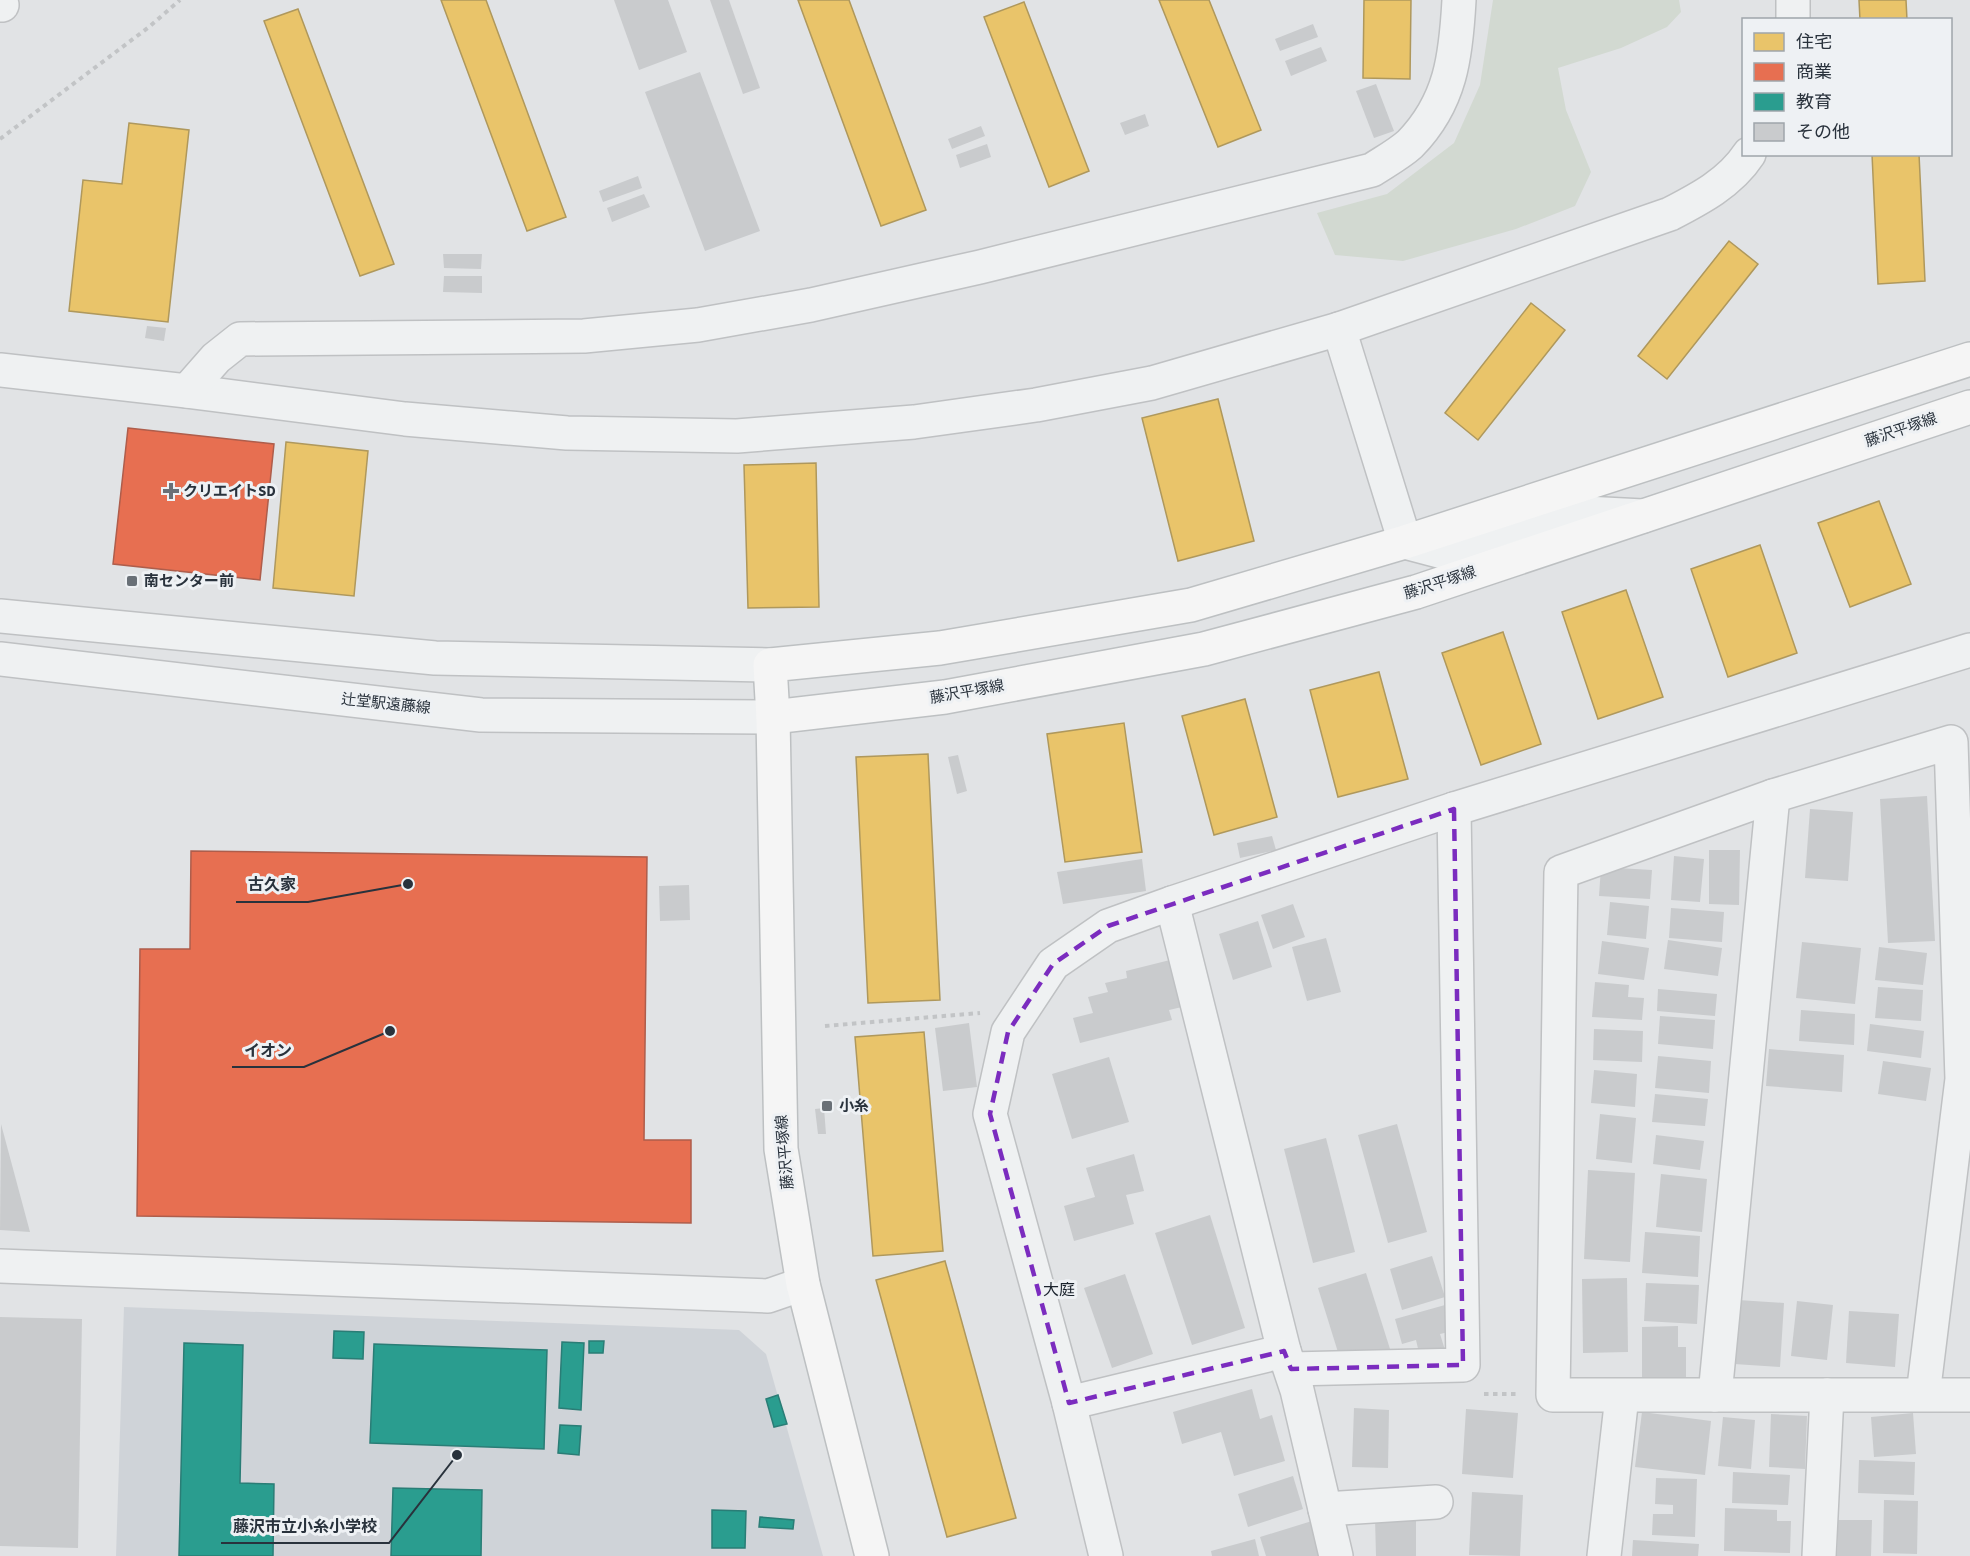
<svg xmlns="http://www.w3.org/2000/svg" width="1970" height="1556" font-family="'Source Sans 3','Noto Sans JP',sans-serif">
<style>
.built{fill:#cfd3d8}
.green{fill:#d2d9d1}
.homes{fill:#e9c46a;stroke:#af985c;stroke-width:1.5}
.shops{fill:#e76f51;stroke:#ae5d4b;stroke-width:1.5}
.schools{fill:#2a9d8f;stroke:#2a7d76;stroke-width:1.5}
.building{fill:#c9cbcd}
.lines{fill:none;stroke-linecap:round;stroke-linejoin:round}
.minor-casing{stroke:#bfc1c3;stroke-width:36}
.major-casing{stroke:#bdc0c2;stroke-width:36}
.path{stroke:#c2c4c6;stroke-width:4;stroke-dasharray:4.5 4.5;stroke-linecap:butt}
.minor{stroke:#eff1f2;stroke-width:33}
.major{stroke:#f5f5f5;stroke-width:33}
.marked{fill:none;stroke:#7b2cbf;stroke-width:4.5;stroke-dasharray:12 8;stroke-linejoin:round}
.poi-dot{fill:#697077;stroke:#eef1f4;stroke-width:2}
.labels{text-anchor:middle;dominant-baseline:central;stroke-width:6;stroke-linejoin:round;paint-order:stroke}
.street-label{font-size:15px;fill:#29323c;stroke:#eef1f4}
.poi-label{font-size:15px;font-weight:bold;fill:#29323c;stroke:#eef1f4;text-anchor:start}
.neighbourhood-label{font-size:16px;fill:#1b232d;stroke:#eef1f4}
.leader{fill:none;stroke:#29323c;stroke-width:2}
.callout-dot{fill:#29323c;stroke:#eef1f4;stroke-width:2}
.callout-label{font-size:16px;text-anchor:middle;font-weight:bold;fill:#29323c;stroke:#eef1f4;stroke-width:6;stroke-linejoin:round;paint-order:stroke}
</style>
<rect width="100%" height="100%" fill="#e1e3e5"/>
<path class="built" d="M 124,1307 L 739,1330 L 766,1354 L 823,1556 L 116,1556 Z"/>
<path class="green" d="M 1493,0 L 1679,0 L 1681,12 L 1667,27 L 1621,48 L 1558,68 L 1566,110 L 1591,172 L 1575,206 L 1516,229 L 1403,261 L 1335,255 L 1317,213 L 1387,194 L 1454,143 L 1480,85 Z"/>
<g class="homes">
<path d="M 441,0 L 486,0 L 566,217 L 527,231 Z"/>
<path d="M 798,0 L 849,0 L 926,210 L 881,226 Z"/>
<path d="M 1159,0 L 1209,0 L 1261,130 L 1218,147 Z"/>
<path d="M 1364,0 L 1411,0 L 1410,79 L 1363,78 Z"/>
<path d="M 1859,0 L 1906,0 L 1907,20 L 1860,20 Z"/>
<path d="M 1024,2 L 1089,171 L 1049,187 L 984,17 Z"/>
<path d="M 298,9 L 394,264 L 360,276 L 264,21 Z"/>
<path d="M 129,123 L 189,130 L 168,322 L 69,311 L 83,180 L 122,184 Z"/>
<path d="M 1872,154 L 1919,154 L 1925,281 L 1878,284 Z"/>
<path d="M 1729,241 L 1758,264 L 1667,379 L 1638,356 Z"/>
<path d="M 1531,303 L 1565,330 L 1478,440 L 1445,413 Z"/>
<path d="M 1218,399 L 1254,541 L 1178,561 L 1142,418 Z"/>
<path d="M 286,442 L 368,451 L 354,596 L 273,588 Z"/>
<path d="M 816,463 L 819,607 L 748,608 L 744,465 Z"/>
<path d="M 1879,501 L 1911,584 L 1850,607 L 1818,523 Z"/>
<path d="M 1760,545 L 1797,653 L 1728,677 L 1691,569 Z"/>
<path d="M 1626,590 L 1663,697 L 1598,719 L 1562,612 Z"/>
<path d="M 1503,632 L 1541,744 L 1481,765 L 1442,653 Z"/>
<path d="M 1379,672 L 1408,779 L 1338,797 L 1310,690 Z"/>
<path d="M 1245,699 L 1277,817 L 1214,835 L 1182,716 Z"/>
<path d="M 1124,723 L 1142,852 L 1065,862 L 1047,734 Z"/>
<path d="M 928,754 L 940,1000 L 868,1003 L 856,757 Z"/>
<path d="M 924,1032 L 943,1251 L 873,1256 L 855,1037 Z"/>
<path d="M 945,1261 L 1016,1518 L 947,1537 L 876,1280 Z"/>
</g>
<g class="shops">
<path d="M 128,428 L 274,444 L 260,580 L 113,564 Z"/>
<path d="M 191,851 L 647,857 L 644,1140 L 691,1140 L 691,1223 L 137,1216 L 140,949 L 190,949 Z"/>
</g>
<g class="schools">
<path d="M 334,1331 L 364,1332 L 363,1359 L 333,1358 Z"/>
<path d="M 589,1341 L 604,1341 L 603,1353 L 589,1353 Z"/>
<path d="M 562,1342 L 584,1343 L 581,1410 L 559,1408 Z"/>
<path d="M 184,1343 L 243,1345 L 240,1483 L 274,1484 L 273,1556 L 179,1556 Z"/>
<path d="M 374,1344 L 547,1350 L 544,1449 L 370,1443 Z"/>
<path d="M 778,1395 L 787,1424 L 774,1427 L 766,1399 Z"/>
<path d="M 560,1425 L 581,1426 L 579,1455 L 558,1453 Z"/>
<path d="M 393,1488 L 482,1490 L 481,1556 L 391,1556 Z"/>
<path d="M 712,1510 L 746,1511 L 745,1548 L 712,1548 Z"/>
<path d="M 760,1517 L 794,1520 L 793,1529 L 759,1527 Z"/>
</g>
<g class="building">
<path d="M 614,0 L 668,0 L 687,52 L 639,70 Z"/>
<path d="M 710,0 L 729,0 L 760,88 L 743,94 Z"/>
<path d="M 1313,24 L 1318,37 L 1280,51 L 1275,39 Z"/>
<path d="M 1321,47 L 1327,61 L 1291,76 L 1285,61 Z"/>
<path d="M 700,72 L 760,231 L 705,251 L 645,92 Z"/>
<path d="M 1376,84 L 1394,131 L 1374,138 L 1356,91 Z"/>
<path d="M 1145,114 L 1149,126 L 1125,135 L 1120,123 Z"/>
<path d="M 981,126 L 985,136 L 952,149 L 948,139 Z"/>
<path d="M 987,144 L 991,157 L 960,168 L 956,155 Z"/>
<path d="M 638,176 L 642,188 L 603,202 L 599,191 Z"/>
<path d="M 644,194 L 650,207 L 612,222 L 607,208 Z"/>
<path d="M 443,254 L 482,254 L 481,269 L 444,268 Z"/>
<path d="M 444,276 L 482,276 L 482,293 L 443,292 Z"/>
<path d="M 147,326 L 166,328 L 164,341 L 145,338 Z"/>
<path d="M 958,755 L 967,791 L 957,794 L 948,757 Z"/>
<path d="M 1927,796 L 1935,941 L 1888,943 L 1880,799 Z"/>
<path d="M 1810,809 L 1853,812 L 1848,881 L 1805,878 Z"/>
<path d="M 1272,836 L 1276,850 L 1240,858 L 1237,843 Z"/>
<path d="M 1709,850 L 1740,850 L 1739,905 L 1709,904 Z"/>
<path d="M 1674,856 L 1704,859 L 1700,902 L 1671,900 Z"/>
<path d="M 1142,859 L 1146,891 L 1063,904 L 1057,872 Z"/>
<path d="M 1601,867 L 1652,870 L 1650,899 L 1599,896 Z"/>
<path d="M 689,885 L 690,920 L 660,921 L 659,886 Z"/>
<path d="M 1610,902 L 1649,906 L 1646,939 L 1607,935 Z"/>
<path d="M 1293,904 L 1305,937 L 1273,949 L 1261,915 Z"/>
<path d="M 1671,908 L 1724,912 L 1722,942 L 1669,938 Z"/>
<path d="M 1258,921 L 1272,967 L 1233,980 L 1219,934 Z"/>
<path d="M 1326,938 L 1341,992 L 1307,1001 L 1292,947 Z"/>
<path d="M 1668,940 L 1722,948 L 1718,976 L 1664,969 Z"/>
<path d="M 1602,941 L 1649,948 L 1644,980 L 1598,974 Z"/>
<path d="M 1802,942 L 1861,948 L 1855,1004 L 1796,998 Z"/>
<path d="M 1879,947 L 1927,953 L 1923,985 L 1875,980 Z"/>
<path d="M 1170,960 L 1182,1007 L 1169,1010 L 1172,1020 L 1080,1043 L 1073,1018 L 1093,1013 L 1088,997 L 1108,992 L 1105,983 L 1127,978 L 1126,971 Z"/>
<path d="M 1595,982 L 1629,985 L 1628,997 L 1644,998 L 1642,1020 L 1592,1017 Z"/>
<path d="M 1878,987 L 1923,990 L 1921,1021 L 1875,1018 Z"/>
<path d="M 1658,989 L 1717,994 L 1715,1016 L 1657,1011 Z"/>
<path d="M 1801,1010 L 1855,1014 L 1854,1045 L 1799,1041 Z"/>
<path d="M 1660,1016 L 1715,1020 L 1713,1049 L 1658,1044 Z"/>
<path d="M 969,1023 L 977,1087 L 943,1091 L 935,1028 Z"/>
<path d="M 1870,1024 L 1924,1031 L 1921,1058 L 1867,1051 Z"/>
<path d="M 1594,1029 L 1643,1031 L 1642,1062 L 1593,1060 Z"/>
<path d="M 1769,1049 L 1844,1055 L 1842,1092 L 1766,1086 Z"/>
<path d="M 1658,1056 L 1711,1061 L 1709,1093 L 1655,1088 Z"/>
<path d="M 1109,1057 L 1129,1122 L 1072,1139 L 1052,1074 Z"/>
<path d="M 1883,1061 L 1931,1068 L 1926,1101 L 1878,1094 Z"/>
<path d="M 1594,1070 L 1637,1074 L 1635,1107 L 1591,1103 Z"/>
<path d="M 1655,1094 L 1708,1099 L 1705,1126 L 1652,1122 Z"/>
<path d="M 824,1108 L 826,1134 L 818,1134 L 815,1109 Z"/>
<path d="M 1600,1114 L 1636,1118 L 1632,1163 L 1596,1159 Z"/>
<path d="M 1,1124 L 30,1232 L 0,1230 Z"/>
<path d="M 1397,1124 L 1427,1232 L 1388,1243 L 1358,1135 Z"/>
<path d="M 1656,1135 L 1704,1141 L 1700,1170 L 1653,1164 Z"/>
<path d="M 1326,1138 L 1355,1252 L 1313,1263 L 1284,1149 Z"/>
<path d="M 1134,1154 L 1144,1191 L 1126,1195 L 1134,1224 L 1074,1241 L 1064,1206 L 1095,1197 L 1086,1168 Z"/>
<path d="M 1588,1170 L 1635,1173 L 1630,1262 L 1584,1259 Z"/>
<path d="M 1661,1174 L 1707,1179 L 1702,1232 L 1656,1227 Z"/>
<path d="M 1210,1215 L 1245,1328 L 1192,1345 L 1155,1233 Z"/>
<path d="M 1645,1232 L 1700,1236 L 1698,1277 L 1642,1273 Z"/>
<path d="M 1432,1256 L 1445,1297 L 1402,1310 L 1390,1269 Z"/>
<path d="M 1366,1273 L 1390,1349 L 1342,1365 L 1318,1288 Z"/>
<path d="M 1125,1274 L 1153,1354 L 1112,1368 L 1084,1288 Z"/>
<path d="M 1627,1278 L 1628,1352 L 1583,1353 L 1582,1279 Z"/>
<path d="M 1646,1283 L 1699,1285 L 1697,1324 L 1644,1321 Z"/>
<path d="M 1738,1300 L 1784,1303 L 1780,1367 L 1734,1364 Z"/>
<path d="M 1797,1301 L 1833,1305 L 1827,1360 L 1791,1356 Z"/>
<path d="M 1445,1305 L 1453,1331 L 1440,1334 L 1445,1350 L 1420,1357 L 1416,1340 L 1402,1344 L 1395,1319 Z"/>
<path d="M 1849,1311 L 1899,1314 L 1895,1367 L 1846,1363 Z"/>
<path d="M 0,1317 L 82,1319 L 78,1548 L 0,1546 Z"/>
<path d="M 1678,1326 L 1678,1347 L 1686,1347 L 1686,1379 L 1642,1380 L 1642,1327 Z"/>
<path d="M 1252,1389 L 1260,1419 L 1272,1415 L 1285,1461 L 1234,1476 L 1221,1432 L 1182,1444 L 1173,1412 Z"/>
<path d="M 1354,1408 L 1389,1410 L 1388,1468 L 1352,1467 Z"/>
<path d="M 1466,1409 L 1518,1413 L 1513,1478 L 1462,1474 Z"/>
<path d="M 1642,1412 L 1711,1421 L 1705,1475 L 1635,1467 Z"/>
<path d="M 1913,1413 L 1916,1454 L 1874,1457 L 1871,1417 Z"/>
<path d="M 1771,1414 L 1807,1416 L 1805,1469 L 1769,1467 Z"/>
<path d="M 1723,1417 L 1755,1420 L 1751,1469 L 1718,1466 Z"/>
<path d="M 1859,1460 L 1915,1462 L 1914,1495 L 1858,1493 Z"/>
<path d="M 1733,1472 L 1790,1475 L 1788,1505 L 1732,1503 Z"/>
<path d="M 1293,1476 L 1303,1509 L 1248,1527 L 1238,1494 Z"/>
<path d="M 1656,1478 L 1697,1479 L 1695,1537 L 1652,1535 L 1653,1514 L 1673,1514 L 1673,1505 L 1655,1504 Z"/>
<path d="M 1472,1492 L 1523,1495 L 1520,1556 L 1469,1555 Z"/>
<path d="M 1884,1500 L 1918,1501 L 1917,1554 L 1883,1553 Z"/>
<path d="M 1725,1508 L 1777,1510 L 1777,1521 L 1791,1521 L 1790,1553 L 1724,1551 Z"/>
<path d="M 1375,1518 L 1416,1518 L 1416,1556 L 1376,1556 Z"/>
<path d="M 1838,1520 L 1872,1520 L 1871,1556 L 1837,1556 Z"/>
<path d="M 1312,1521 L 1322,1556 L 1266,1556 L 1260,1537 Z"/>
<path d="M 1255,1539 L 1259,1556 L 1212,1556 L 1211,1551 Z"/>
<path d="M 1633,1540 L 1699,1544 L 1698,1556 L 1632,1556 Z"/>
</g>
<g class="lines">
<g class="minor-casing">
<g id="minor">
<path d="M 0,2 L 2,5"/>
<path d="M 1793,20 L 1793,0"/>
<path d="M 1339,329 L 1405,542 L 1458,556 L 1585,513 L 1643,516"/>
<path d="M 0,370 L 187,391 L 405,419 L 567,433 L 737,436 L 914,422 L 1036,405 L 1152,383 L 1339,329 L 1670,214 C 1699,199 1730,183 1749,154"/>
<path d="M 187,391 L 216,358 L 240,339 L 584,336 L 698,325 L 811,305 L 980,267 L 1372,170 C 1384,162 1399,154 1410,144 C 1451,102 1456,56 1459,0"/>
<path d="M 0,616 L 435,658 L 770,665"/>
<path d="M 0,659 L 481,715 L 773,717"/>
<path d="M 1172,903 L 1284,1351 L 1297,1390 L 1336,1556"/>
<path d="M 0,1266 L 768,1296 L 803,1284"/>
<path d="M 1291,1369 L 1463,1365 L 1454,809"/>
<path d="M 1715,1395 L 1773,796"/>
<path d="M 1923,1395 L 1962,1079 L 1951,742 L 1773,796 L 1561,872 L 1553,1395 L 1970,1395"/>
<path d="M 1069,1403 L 1284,1351"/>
<path d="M 1325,1509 L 1436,1502"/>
<path d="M 1106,1556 L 1069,1403 L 990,1114 L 1008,1032 L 1053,964 L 1108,926 L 1172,903 L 1454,809 L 1970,650"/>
<path d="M 1604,1556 L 1622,1396"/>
<path d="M 1819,1556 L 1827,1395"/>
</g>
</g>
<g class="major-casing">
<g id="major">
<path d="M 773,717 L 945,697 L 1204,649 L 1416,592 L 1970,407"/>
<path d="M 872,1556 L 803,1284 L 781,1149 L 773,717 L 770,665 L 940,648 L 1191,605 L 1405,542 L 1970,359"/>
</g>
</g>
<g class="path">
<path d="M 0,139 L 149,27 L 180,0"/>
<path d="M 825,1026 L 980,1013"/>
<path d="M 1484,1394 L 1518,1394"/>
</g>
<use href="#minor" class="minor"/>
<use href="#major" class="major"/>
</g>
<path class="marked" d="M 1454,809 L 1463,1365 L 1291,1369 L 1284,1351 L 1069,1403 L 990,1114 L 1008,1032 L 1053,964 L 1108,926 Z"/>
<g class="poi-dot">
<path d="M168 482h6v6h6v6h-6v6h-6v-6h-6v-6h6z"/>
<rect x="126" y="575" width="12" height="12" rx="3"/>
<rect x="821" y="1100" width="12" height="12" rx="3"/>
</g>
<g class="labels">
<g class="street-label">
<text transform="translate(1901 430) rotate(-19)">藤沢平塚線</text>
<text transform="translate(1440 583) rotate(-18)">藤沢平塚線</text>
<text transform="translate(967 692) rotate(-10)">藤沢平塚線</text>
<text transform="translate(386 704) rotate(6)">辻堂駅遠藤線</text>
<text transform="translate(785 1152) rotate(-95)">藤沢平塚線</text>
</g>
<g class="poi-label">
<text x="183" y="491">クリエイトSD</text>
<text x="144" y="581">南センター前</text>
<text x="839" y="1106">小糸</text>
</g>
<g class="neighbourhood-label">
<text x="1059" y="1290">大庭</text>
</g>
</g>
<path class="leader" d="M408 884L308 902H236M390 1031L304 1067H232M457 1455L389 1543H221"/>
<g class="callout-dot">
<circle cx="408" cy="884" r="6"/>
<circle cx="390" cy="1031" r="6"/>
<circle cx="457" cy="1455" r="6"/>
</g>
<g class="callout-label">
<text x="272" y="890">古久家</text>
<text x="268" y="1056">イオン</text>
<text x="305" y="1532">藤沢市立小糸小学校</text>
</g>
<rect x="1742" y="18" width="210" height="138" fill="#eef1f4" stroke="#9fa5aa" stroke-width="1.5"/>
<rect x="1754" y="33" width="30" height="18" fill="#e9c46a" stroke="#9fa5aa" stroke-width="1.5"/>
<text x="1796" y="48" font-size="18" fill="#29323c">住宅</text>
<rect x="1754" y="63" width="30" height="18" fill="#e76f51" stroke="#9fa5aa" stroke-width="1.5"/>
<text x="1796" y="78" font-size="18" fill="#29323c">商業</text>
<rect x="1754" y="93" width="30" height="18" fill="#2a9d8f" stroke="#9fa5aa" stroke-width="1.5"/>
<text x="1796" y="108" font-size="18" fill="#29323c">教育</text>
<rect x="1754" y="123" width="30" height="18" fill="#c9cbcd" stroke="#9fa5aa" stroke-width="1.5"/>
<text x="1796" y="138" font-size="18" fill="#29323c">その他</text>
</svg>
